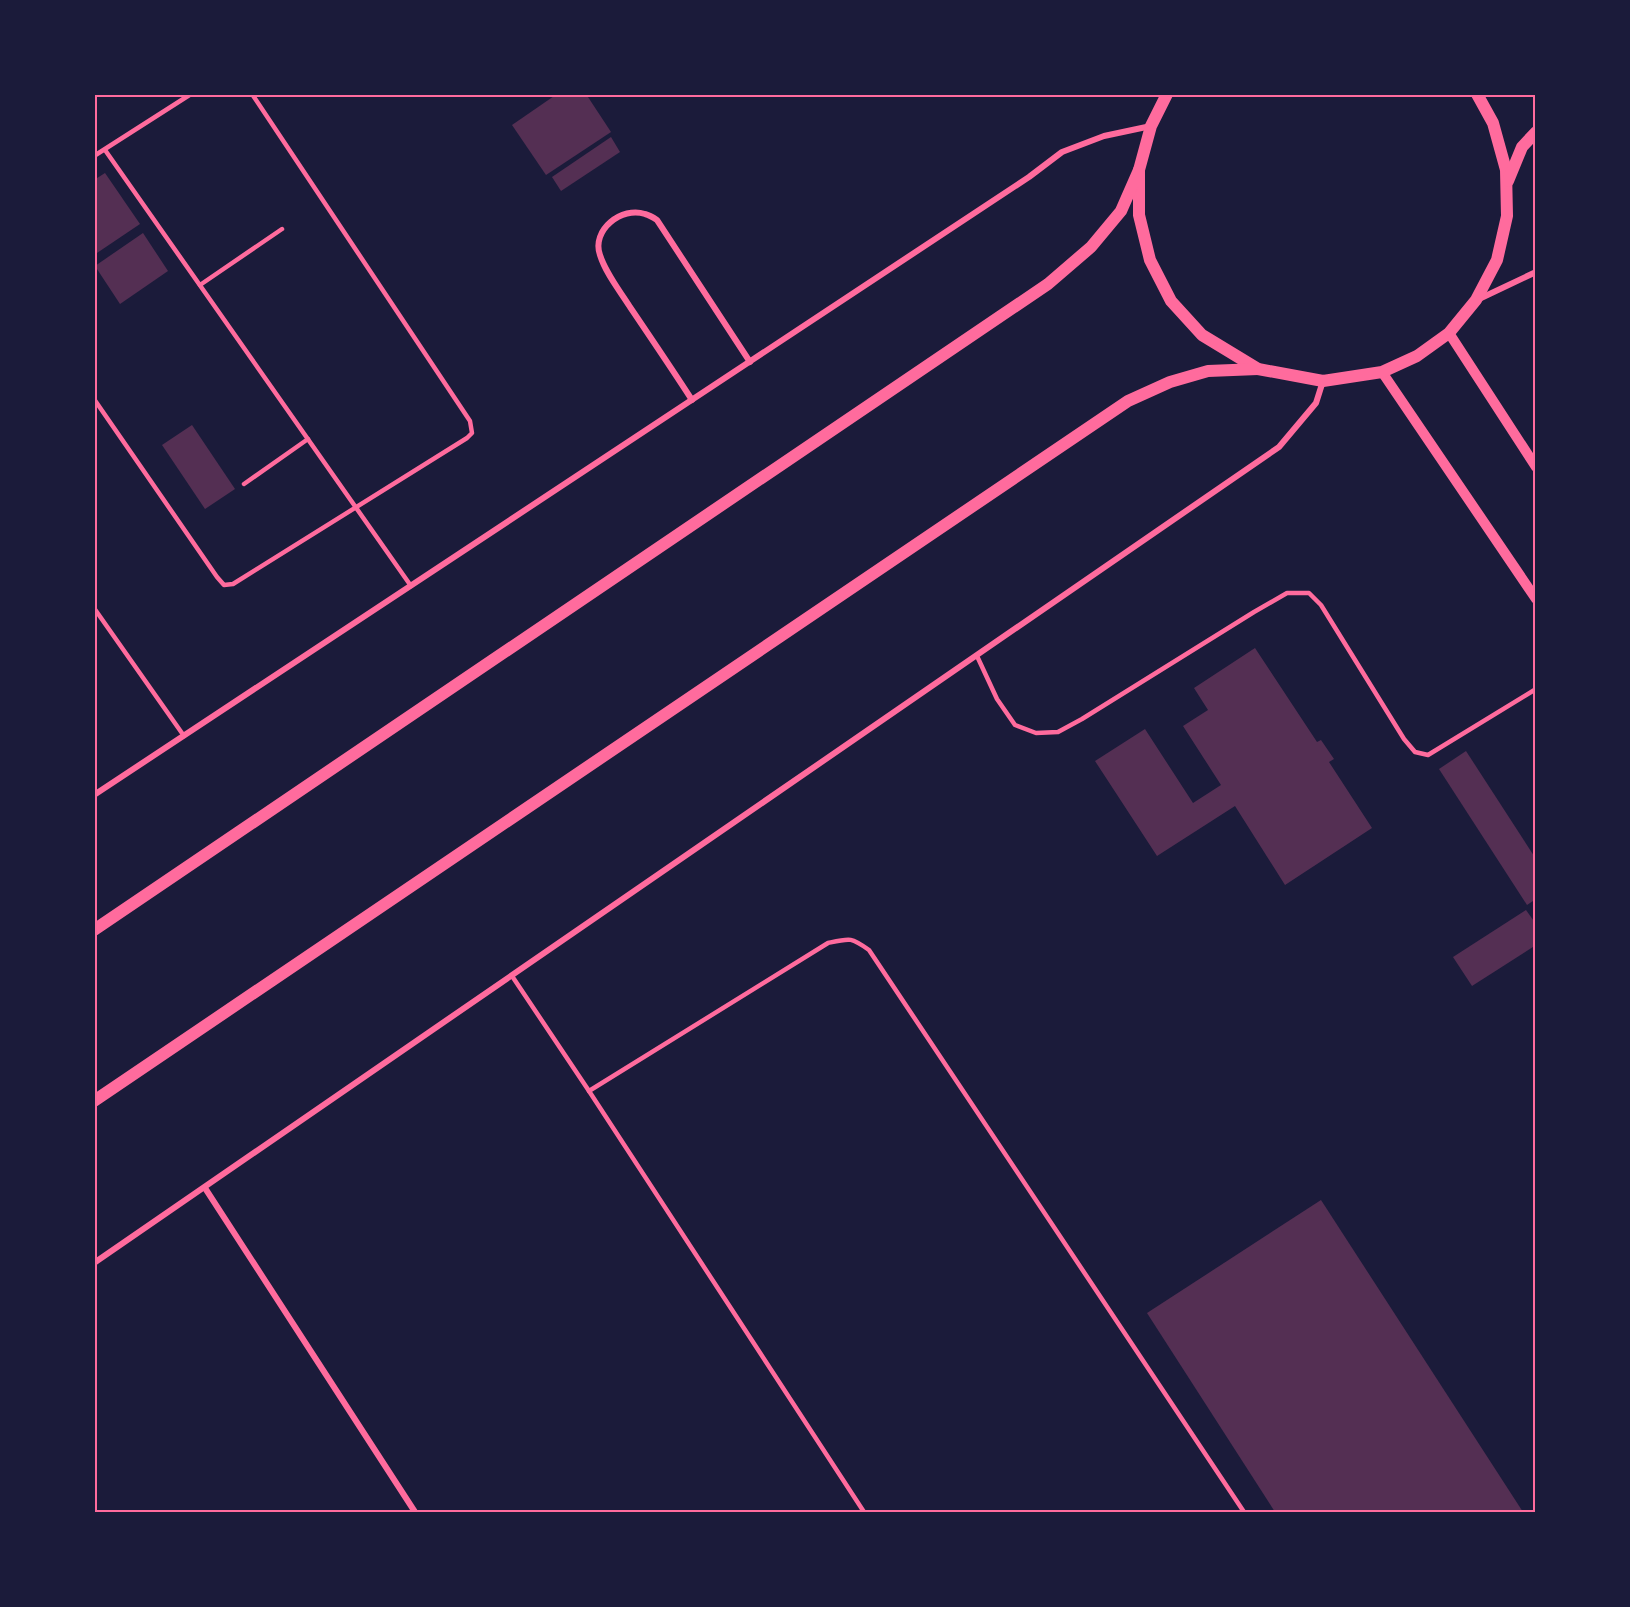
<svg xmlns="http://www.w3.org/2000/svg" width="1630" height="1607" font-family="'Fira Sans',sans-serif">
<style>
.building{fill:#542f53}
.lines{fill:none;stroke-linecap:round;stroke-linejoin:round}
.service{stroke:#ff6b9d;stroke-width:4.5}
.minor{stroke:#ff6b9d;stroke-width:6}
.tertiary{stroke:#ff6b9d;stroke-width:10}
.secondary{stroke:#ff6b9d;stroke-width:12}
.neatline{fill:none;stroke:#ff6b9d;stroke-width:2}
</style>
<rect width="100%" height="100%" fill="#1b1b3a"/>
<g class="building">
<path d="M 557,94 L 586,94 L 611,132 L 546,175 L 512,125 Z"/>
<path d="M 611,137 L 620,152 L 561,191 L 552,177 Z"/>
<path d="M 105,173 L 140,224 L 94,255 L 94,180 Z"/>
<path d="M 143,233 L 168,271 L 120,304 L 95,266 Z"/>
<path d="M 192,425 L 235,489 L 205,509 L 162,445 Z"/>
<path d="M 1255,648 L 1317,742 L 1321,740 L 1334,759 L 1329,762 L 1372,828 L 1285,885 L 1235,806 L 1157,856 L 1095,761 L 1145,729 L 1193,803 L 1221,785 L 1183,726 L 1208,710 L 1194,688 Z"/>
<path d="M 1466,751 L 1536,859 L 1536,899 L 1527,905 L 1439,769 Z"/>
<path d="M 1526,910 L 1536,924 L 1536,945 L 1472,986 L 1453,957 Z"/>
<path d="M 1321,1200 L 1523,1512 L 1275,1512 L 1147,1313 Z"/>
</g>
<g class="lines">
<g class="service">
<path d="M 105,150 L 411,586"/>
<path d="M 94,156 L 191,94"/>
<path d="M 200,285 L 282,229"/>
<path d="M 94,399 L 217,577 L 224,585 L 233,584 L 467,438 L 472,433 L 470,421 L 252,94"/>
<path d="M 244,484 L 308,439"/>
<path d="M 94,608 L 184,736"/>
<path d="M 977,656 L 997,699 L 1015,725 L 1036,733 L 1058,732 L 1082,719 L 1254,612 L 1287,593 L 1309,593 L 1321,605 L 1404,739 L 1415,752 L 1428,755 L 1536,689"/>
<path d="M 512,976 L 589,1091 L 864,1512"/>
<path d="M 589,1091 L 828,943 C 850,938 851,937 869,950 L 1244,1512"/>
</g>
<g class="minor">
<path d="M 1479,299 L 1536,272"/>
<path d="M 692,400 C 672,369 651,338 630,307 C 620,291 606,274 600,255 C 591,230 622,206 645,214 C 649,215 654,218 657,220 L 750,362"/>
<path d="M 94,795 L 1029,177 L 1062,152 L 1104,136 L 1151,126"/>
<path d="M 205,1188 L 415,1512"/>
<path d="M 94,1263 L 1279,447 L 1316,403 L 1323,381"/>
</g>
<g class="tertiary">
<path d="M 1449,333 L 1536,467"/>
<path d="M 1382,372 L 1536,599"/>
</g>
<g class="secondary">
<path d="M 1167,94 L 1151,126 L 1139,170 L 1139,215 L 1150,260 L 1171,301 L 1202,335 L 1258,369 L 1323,381 L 1382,372 L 1417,356 L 1449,333 L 1476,300 L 1497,260 L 1507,216 L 1506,170 L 1493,123 L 1477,94"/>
<path d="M 1508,181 L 1522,147 L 1536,132"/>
<path d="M 94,930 L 1048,284 L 1091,247 L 1121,211 L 1139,170"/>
<path d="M 94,1101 L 1128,401 L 1170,382 L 1208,371 L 1258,369"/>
</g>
</g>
<rect width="1630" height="1607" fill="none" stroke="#1b1b3a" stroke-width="192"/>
<rect x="96" y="96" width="1438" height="1415" class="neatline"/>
</svg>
